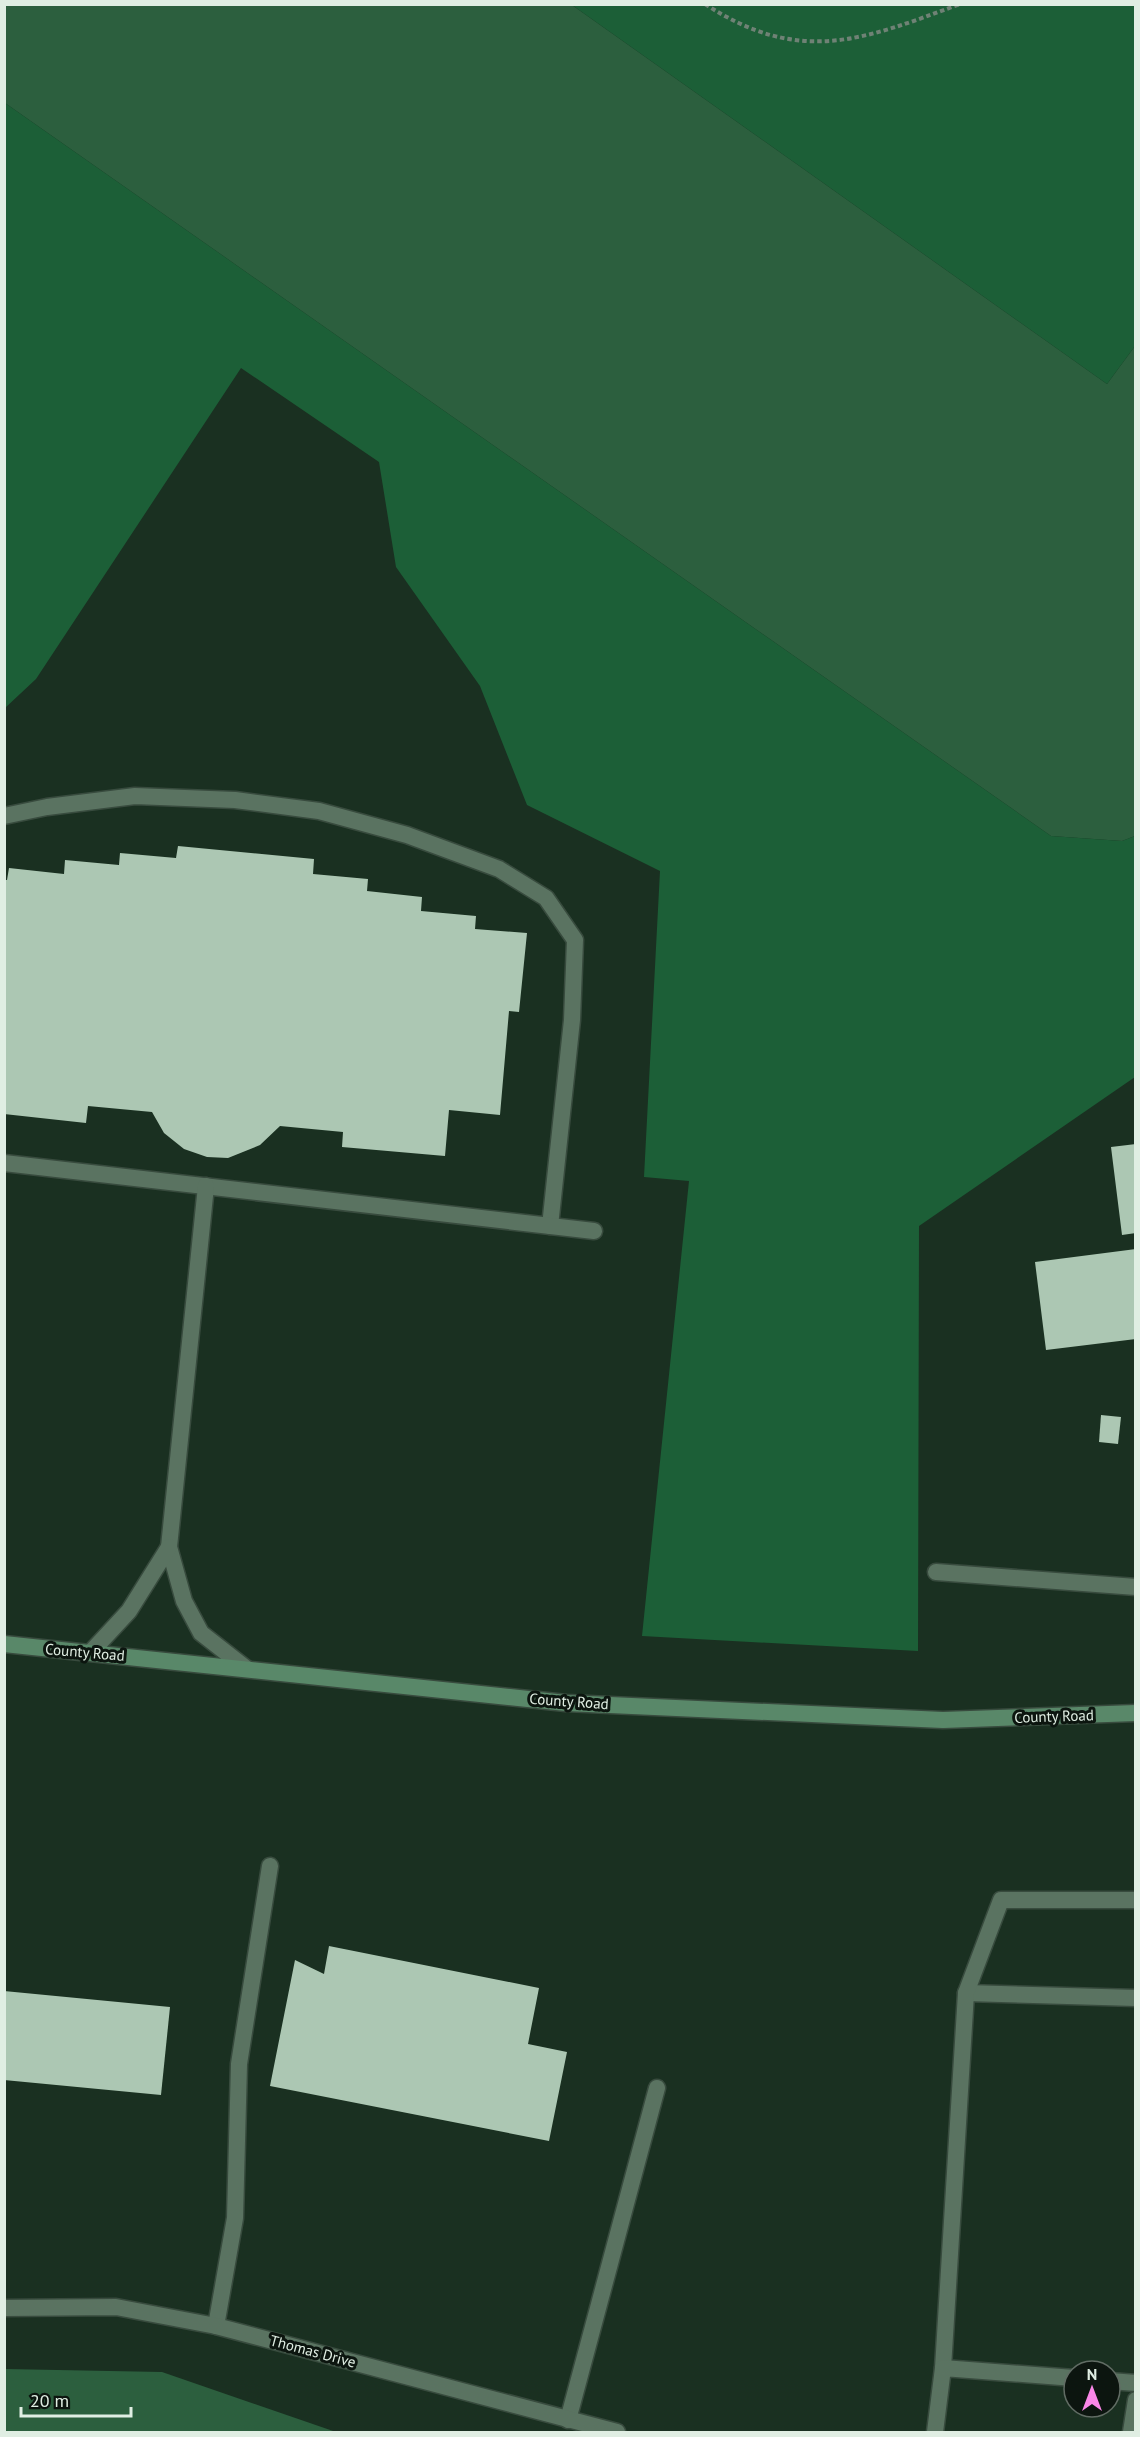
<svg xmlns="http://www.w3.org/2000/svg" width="1140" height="2437" font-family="'PT Sans',sans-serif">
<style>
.green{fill:#2c5f3e}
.forest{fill:#1c5f37}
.building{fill:#acc7b3}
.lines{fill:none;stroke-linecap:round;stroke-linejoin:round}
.service-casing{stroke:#384b3e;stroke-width:19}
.minor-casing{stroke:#384b3e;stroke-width:19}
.secondary-casing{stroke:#384b3e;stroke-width:19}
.path{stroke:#6f8275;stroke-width:4;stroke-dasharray:4.5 3;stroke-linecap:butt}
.service{stroke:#5a7361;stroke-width:16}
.minor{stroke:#5a7361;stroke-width:16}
.secondary{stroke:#598869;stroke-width:16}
.labels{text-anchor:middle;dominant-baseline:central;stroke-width:6;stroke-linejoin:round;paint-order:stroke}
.street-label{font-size:15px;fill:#e0eee3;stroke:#0c150f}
</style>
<rect width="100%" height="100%" fill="#1a3021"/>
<g class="green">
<path d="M 5,5 L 572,5 L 1107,384 L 1135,346 L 1135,836 L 1122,841 L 1051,836 L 5,103 Z"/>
<path d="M 5,2369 L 162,2372 L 336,2432 L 5,2432 Z"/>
</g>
<g class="forest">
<path d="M 572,5 L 1135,5 L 1135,346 L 1107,384 Z"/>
<path d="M 5,103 L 1051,836 L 1122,841 L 1135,836 L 1135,1077 L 919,1226 L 918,1651 L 642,1636 L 689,1181 L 644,1177 L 660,871 L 527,805 L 480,686 L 396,567 L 379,462 L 241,368 L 36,679 L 5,708 Z"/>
</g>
<g class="building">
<path d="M 178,846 L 314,859 L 313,874 L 368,879 L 367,891 L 422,897 L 421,911 L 476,916 L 475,929 L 527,933 L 519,1012 L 509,1011 L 500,1115 L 449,1110 L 445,1156 L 342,1147 L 343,1132 L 280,1126 L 260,1145 L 228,1158 L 207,1157 L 184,1149 L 164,1133 L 152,1112 L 88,1106 L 86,1123 L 4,1114 L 4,880 L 7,880 L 9,868 L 64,874 L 65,860 L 119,865 L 120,853 L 176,858 Z"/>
<path d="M 1136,1144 L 1136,1233 L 1122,1235 L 1111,1147 Z"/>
<path d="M 1136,1249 L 1136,1339 L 1046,1350 L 1035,1262 Z"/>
<path d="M 1101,1415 L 1121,1417 L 1118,1444 L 1099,1442 Z"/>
<path d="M 329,1946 L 539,1988 L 528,2044 L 567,2052 L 549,2141 L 270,2086 L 295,1960 L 324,1974 Z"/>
<path d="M 4,1991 L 170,2007 L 161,2095 L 4,2080 Z"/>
</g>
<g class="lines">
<g class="service-casing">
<g id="service">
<path d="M 4,816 L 47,807 L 135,796 L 235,800 L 319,811 L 407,835 L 499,869 L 546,898 L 575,940 L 572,1020 L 550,1226"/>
<path d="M 4,1163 L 594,1231"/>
<path d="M 206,1186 L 169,1547 L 184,1601 L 201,1633 L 247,1669"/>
<path d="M 936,1572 L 1136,1587"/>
<path d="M 91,1652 L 129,1611 L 169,1547"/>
<path d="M 966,1993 L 1136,1998"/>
<path d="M 216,2326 L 235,2218 L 239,2064 L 270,1866"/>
<path d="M 943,2368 L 966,1993 L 1001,1900 L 1136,1900"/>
<path d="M 1110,2381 L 1136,2383"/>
<path d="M 568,2420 L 657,2088"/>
<path d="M 935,2432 L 943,2368 L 1074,2378"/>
<path d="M 1131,2432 L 1136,2400"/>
</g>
</g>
<g class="minor-casing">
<path id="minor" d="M 4,2308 L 116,2307 L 216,2326 L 617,2432"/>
</g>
<g class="secondary-casing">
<path id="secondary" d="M 4,1644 L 566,1703 L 943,1720 L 1136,1713"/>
</g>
<path class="path" d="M 705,4 C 800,66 863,40 960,4"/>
<use href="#service" class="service"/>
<use href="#minor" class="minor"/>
<use href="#secondary" class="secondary"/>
</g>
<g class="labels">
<g class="street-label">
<text transform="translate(85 1652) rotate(5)">County Road</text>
<text transform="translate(569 1701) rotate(4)">County Road</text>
<text transform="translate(1054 1716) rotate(-2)">County Road</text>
<text transform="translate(313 2351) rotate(15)">Thomas Drive</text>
</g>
</g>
<rect width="1140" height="2437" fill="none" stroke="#e0eee3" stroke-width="12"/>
<g transform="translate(1092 2389)"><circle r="28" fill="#0c150f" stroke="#616c64" stroke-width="1.5"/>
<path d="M0-4.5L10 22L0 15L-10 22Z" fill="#fa87e7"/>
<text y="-9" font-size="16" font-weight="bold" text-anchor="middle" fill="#e0eee3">N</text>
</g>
<path d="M21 2407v9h110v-9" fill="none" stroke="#e0eee3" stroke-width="3"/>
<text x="30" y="2407" font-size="18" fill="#e0eee3" stroke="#0c150f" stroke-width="4.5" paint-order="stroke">20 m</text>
</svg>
